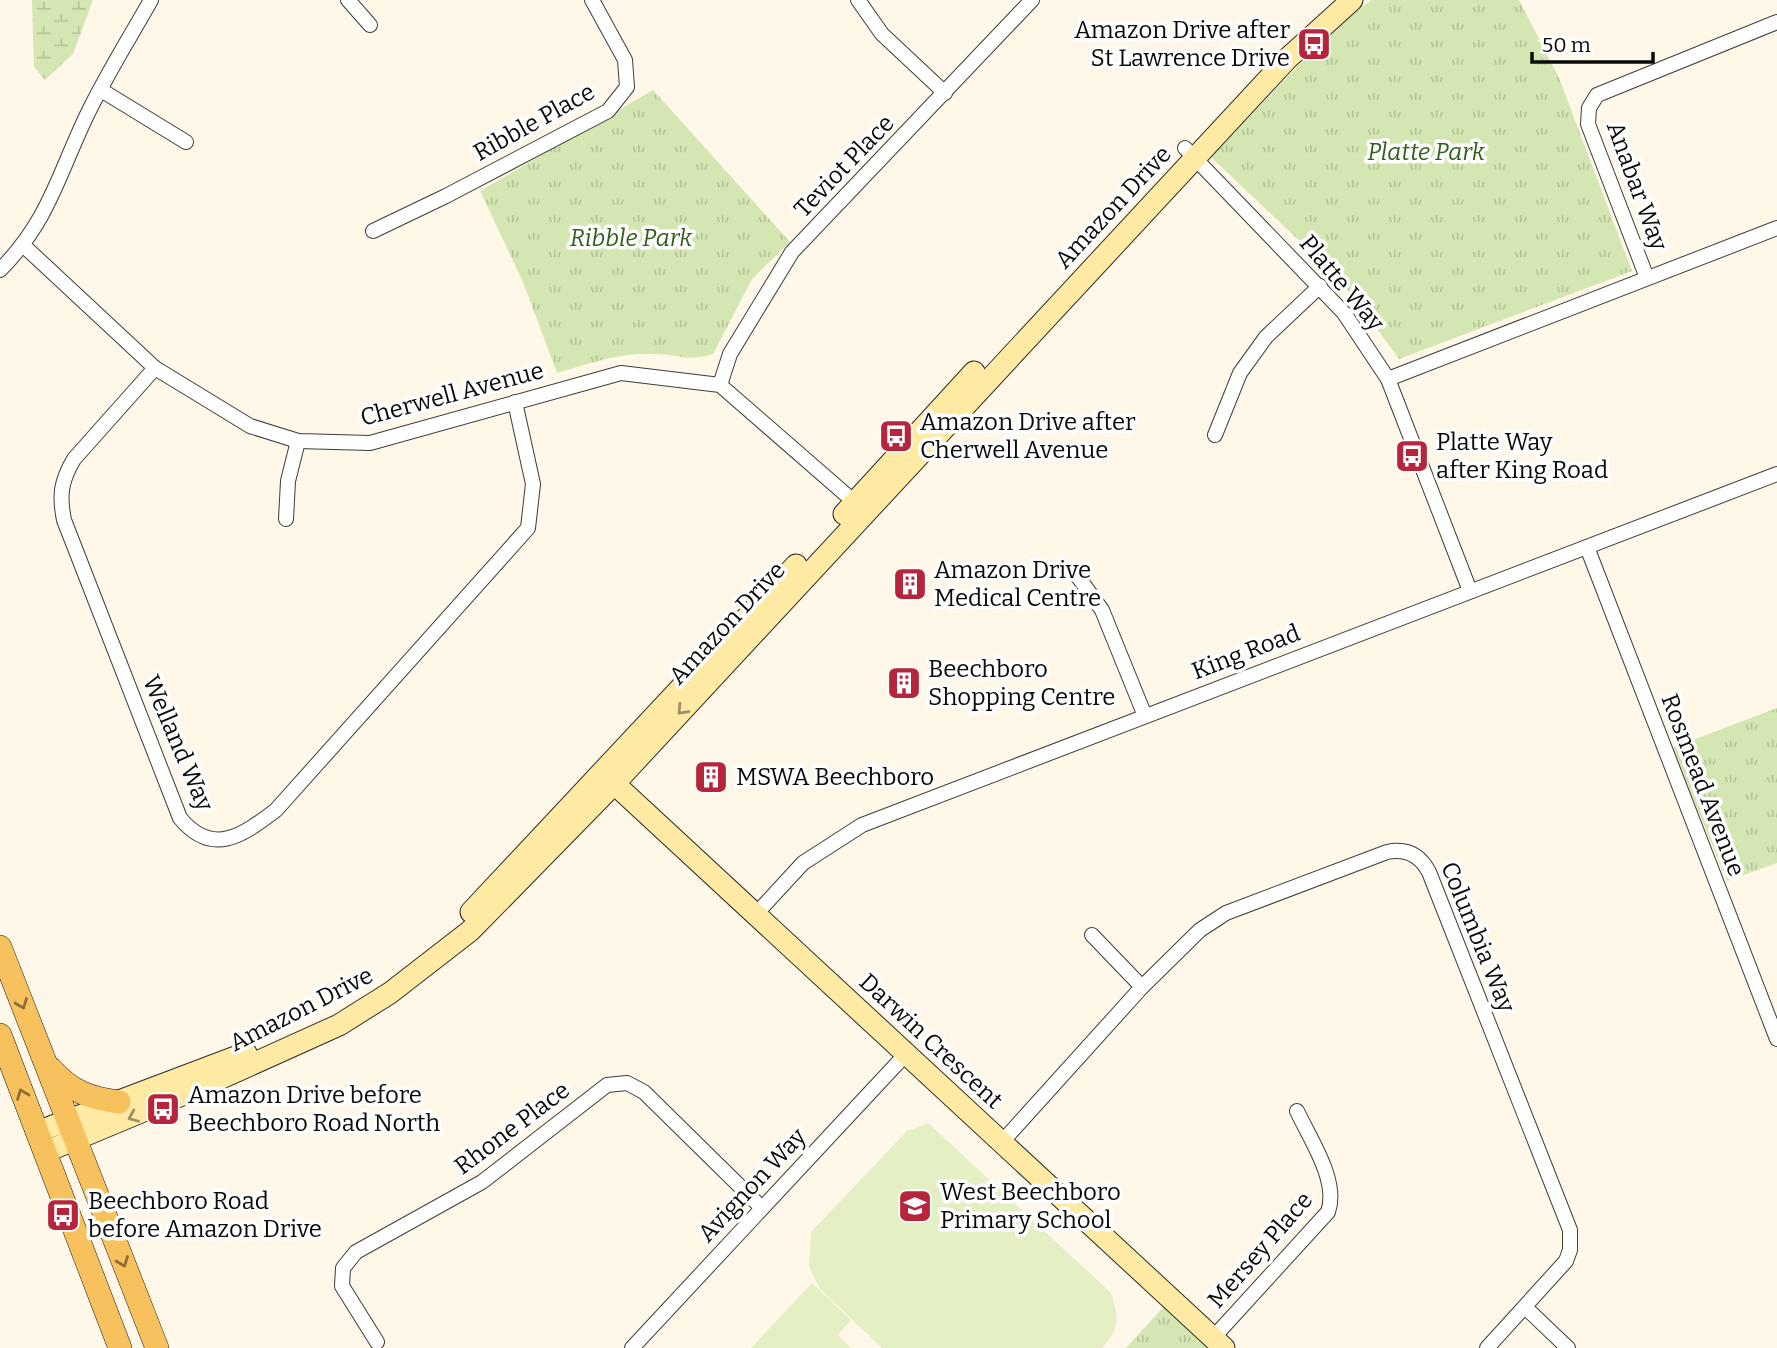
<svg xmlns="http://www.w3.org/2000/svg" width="1777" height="1348" font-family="Bitter,serif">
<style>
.wetland{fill:url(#wetland-marsh)}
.park{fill:url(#park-tufts)}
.pitch{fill:#e5efc4}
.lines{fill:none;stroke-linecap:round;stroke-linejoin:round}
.street-casing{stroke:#3d3d3d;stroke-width:16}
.secondary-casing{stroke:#2c2c2c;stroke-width:23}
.primary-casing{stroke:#1b1b1b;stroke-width:24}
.street{stroke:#fff;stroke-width:14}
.secondary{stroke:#feeaa2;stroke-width:21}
.primary{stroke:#f7c15e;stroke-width:23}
.oneway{stroke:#9c9065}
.oneway2{stroke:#8c6f38}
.labels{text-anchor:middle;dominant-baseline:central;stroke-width:7;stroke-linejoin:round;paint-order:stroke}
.poi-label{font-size:24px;fill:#0a0a0a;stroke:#fff;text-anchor:start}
.street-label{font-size:24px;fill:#0a0a0a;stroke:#fff}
.park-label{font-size:24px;font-style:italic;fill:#325f1c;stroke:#fff}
</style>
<defs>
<pattern id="wetland-marsh" width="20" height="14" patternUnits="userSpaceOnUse" patternTransform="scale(1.75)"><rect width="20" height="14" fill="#d4e7b2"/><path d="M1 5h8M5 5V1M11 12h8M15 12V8" fill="none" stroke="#b5c598"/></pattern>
<pattern id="park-tufts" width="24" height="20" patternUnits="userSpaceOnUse" patternTransform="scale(1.75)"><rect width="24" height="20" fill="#d4e7b2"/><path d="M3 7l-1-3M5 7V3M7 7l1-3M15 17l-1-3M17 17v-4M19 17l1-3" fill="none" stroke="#b5c598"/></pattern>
</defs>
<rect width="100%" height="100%" fill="#fff7e7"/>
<path class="wetland" d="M 32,0 L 93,0 L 73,54 L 45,80 L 34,67 Z"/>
<g class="park">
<path d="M 1371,0 L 1519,0 L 1559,78 L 1632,271 L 1399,359 L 1354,297 L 1329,269 L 1211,157 L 1336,26 Z"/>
<path d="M 653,90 L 790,242 L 752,279 L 713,354 C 691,362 675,354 654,354 C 621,352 588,364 557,373 L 523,282 L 480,191 Z"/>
<path d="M 1777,708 L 1777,863 L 1727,881 L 1672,748 Z"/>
<path d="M 1171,1299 L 1224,1348 L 1126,1348 Z"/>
</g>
<g class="pitch">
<path d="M 928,1123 L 1111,1293 C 1119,1317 1120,1328 1102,1348 L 882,1348 L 820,1289 L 809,1266 L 811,1232 L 907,1131 Z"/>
<path d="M 812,1283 L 851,1320 L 838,1335 L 851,1348 L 751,1348 Z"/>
</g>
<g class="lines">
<g class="street-casing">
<g id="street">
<path d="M 348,0 L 370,25"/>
<path d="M 858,0 L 882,34 L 945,93"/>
<path d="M 101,90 L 186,142"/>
<path d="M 1185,148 L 1344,313 L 1388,379 L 1470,591"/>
<path d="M 373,231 L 446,196 L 608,111 L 627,87 L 625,60 L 592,0"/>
<path d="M 24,246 L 155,368 L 250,426 L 298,441 L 370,443 L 621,373 L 720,385 L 859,506"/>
<path d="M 0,270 C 48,222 58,176 86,117 C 105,77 129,39 151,0"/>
<path d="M 1647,278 L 1588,124 L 1589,108 L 1597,95 L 1777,22"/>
<path d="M 155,368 L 74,459 C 61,481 59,495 64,520 L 180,818 C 212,857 242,836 276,810 L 528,528 L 533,484 L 515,402"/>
<path d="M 1388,379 L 1777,228"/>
<path d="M 720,385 L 730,354 L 792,252 L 1032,0"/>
<path d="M 1215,435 L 1240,373 L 1266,337 L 1320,286"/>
<path d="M 286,519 L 288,481 L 298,441"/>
<path d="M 1587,547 L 1777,1039"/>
<path d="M 1076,574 L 1102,610 L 1145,716"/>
<path d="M 756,914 L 803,863 L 862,825 L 1777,474"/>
<path d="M 1092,935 L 1142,987"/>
<path d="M 1002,1142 L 1142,987 L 1200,930 L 1226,913 L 1387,852 C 1406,848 1420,855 1429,872 L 1570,1230 L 1570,1250 L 1566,1261 L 1487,1348"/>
<path d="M 1525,1307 L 1568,1348"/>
<path d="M 1213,1338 L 1328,1212 C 1339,1181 1310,1139 1297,1111"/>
<path d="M 377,1342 L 342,1286 L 343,1268 L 356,1252 L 482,1182 L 607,1085 L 627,1083 L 644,1092 L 762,1208"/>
<path d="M 632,1348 L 906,1054"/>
</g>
</g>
<g class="secondary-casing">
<g id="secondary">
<path d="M 844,514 L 974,372"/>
<path d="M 606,776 L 1224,1348"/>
<path d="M 471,912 L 796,565"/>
<path d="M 37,1132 L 246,1053"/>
<path d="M 45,1152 L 206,1085 L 339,1025 L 390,993 L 470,931 L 614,784 L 1287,59 L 1352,0"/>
</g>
</g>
<g class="primary-casing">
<g id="primary">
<path d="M 0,947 L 157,1348"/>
<path d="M 0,1035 L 120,1348"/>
<path d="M 51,1069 C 72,1092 89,1098 119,1102"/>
</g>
</g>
<use href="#street" class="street"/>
<use href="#secondary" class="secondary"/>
<use href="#primary" class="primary"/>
</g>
<defs><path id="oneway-chevron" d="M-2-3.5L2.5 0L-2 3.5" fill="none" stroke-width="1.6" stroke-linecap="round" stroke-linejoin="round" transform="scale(1.75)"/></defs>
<g class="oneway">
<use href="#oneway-chevron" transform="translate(682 710) rotate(133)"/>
<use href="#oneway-chevron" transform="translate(133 1117) rotate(157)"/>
</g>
<g class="oneway2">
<use href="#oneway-chevron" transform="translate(22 1004) rotate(69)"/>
<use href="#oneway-chevron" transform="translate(22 1094) rotate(-111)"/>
<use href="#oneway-chevron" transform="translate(123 1262) rotate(69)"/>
</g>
<defs>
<g id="bus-square" transform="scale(1.75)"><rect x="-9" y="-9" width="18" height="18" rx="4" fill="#b7253c" stroke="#fff"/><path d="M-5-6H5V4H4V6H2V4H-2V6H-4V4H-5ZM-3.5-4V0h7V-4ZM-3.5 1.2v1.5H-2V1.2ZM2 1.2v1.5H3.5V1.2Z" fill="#fff"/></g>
<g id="building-square" transform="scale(1.75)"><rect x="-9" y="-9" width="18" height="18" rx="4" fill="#b7253c" stroke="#fff"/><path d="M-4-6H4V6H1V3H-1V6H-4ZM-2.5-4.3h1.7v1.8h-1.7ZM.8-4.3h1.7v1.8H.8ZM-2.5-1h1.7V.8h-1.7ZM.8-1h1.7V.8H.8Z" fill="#fff"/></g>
<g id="school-square" transform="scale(1.75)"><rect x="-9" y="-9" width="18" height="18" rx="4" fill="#b7253c" stroke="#fff"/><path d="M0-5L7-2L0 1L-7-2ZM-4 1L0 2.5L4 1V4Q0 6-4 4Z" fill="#fff"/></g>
</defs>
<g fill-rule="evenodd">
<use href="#bus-square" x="1314" y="44"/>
<use href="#bus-square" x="896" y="436"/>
<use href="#bus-square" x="1412" y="456"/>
<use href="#building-square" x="910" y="584"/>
<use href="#building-square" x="904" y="683"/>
<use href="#building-square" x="711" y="777"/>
<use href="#bus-square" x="163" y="1109"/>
<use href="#school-square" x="915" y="1206"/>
<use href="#bus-square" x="63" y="1215"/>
</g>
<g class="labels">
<g class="poi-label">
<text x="1290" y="30" text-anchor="end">Amazon Drive after<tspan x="1290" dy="28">St Lawrence Drive</tspan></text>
<text x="920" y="422">Amazon Drive after<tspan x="920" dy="28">Cherwell Avenue</tspan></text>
<text x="1436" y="442">Platte Way<tspan x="1436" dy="28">after King Road</tspan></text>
<text x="934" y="570">Amazon Drive<tspan x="934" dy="28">Medical Centre</tspan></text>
<text x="928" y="669">Beechboro<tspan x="928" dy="28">Shopping Centre</tspan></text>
<text x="736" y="777">MSWA Beechboro</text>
<text x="188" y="1095">Amazon Drive before<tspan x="188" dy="28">Beechboro Road North</tspan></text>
<text x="940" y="1192">West Beechboro<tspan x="940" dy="28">Primary School</tspan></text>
<text x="88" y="1201">Beechboro Road<tspan x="88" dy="28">before Amazon Drive</tspan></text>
</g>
<g class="street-label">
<text transform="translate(534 122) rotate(-29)">Ribble Place</text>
<text transform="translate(844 166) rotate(-46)">Teviot Place</text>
<text transform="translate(1637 186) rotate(70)">Anabar Way</text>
<text transform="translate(1113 207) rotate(-47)">Amazon Drive</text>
<text transform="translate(1342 283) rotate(50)">Platte Way</text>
<text transform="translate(452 394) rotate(-15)">Cherwell Avenue</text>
<text transform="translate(727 623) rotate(-47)">Amazon Drive</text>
<text transform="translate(1246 652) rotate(-21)">King Road</text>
<text transform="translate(178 743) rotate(67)">Welland Way</text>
<text transform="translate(1703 785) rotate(69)">Rosmead Avenue</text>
<text transform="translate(1478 937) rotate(68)">Columbia Way</text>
<text transform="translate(301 1009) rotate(-27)">Amazon Drive</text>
<text transform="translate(931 1041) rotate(43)">Darwin Crescent</text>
<text transform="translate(512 1128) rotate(-37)">Rhone Place</text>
<text transform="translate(752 1185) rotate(-47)">Avignon Way</text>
<text transform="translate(1260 1250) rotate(-49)">Mersey Place</text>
</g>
<g class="park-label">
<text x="1426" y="152">Platte Park</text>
<text x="631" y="238">Ribble Park</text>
</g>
</g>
<path d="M1532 52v10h121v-10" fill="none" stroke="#0a0a0a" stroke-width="3.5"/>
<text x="1542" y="52" font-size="21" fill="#0a0a0a" stroke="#ffffff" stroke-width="5" paint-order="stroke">50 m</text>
</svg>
